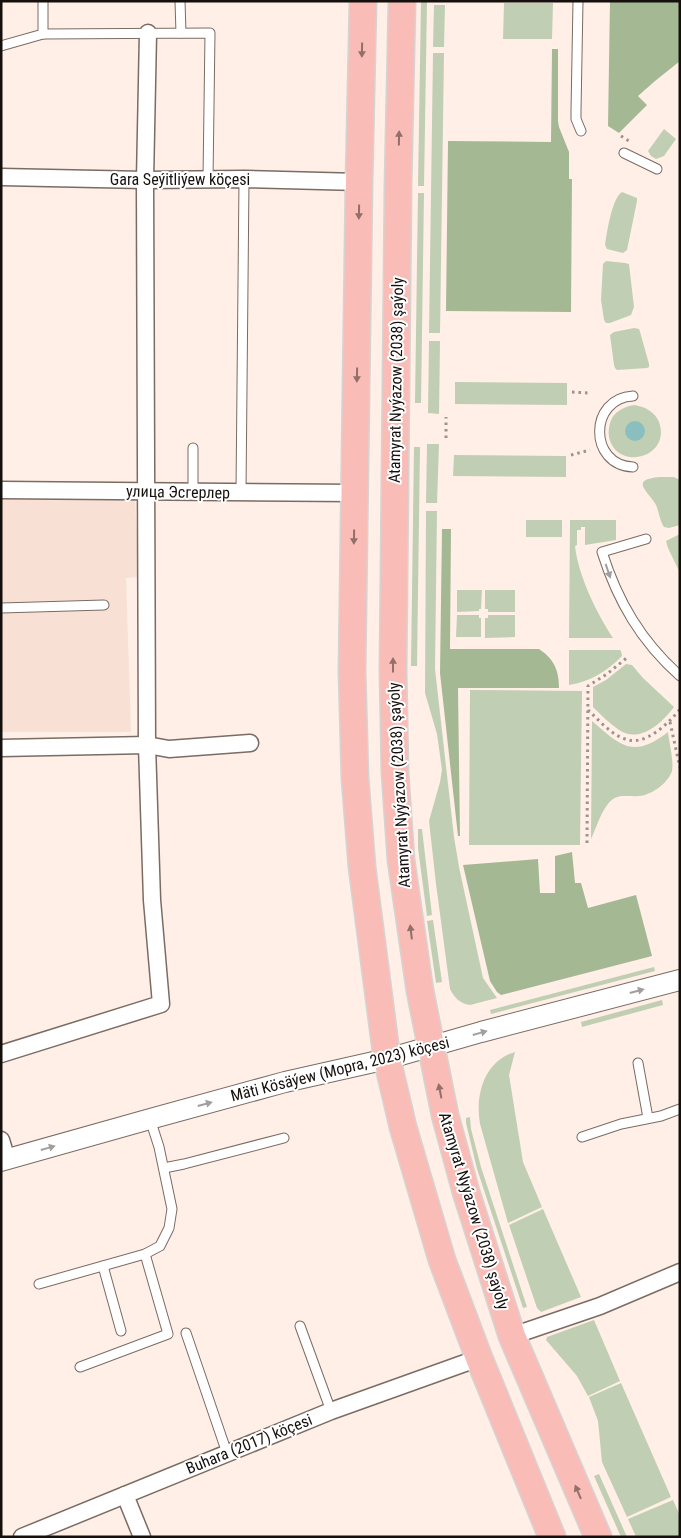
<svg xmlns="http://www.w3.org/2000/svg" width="681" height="1538" font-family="'Roboto Condensed',sans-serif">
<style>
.built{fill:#f8e1d4}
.green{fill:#c0cfb3}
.forest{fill:#a5b894}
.water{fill:#8bbfbf}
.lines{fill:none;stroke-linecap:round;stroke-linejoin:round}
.service-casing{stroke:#7a6c64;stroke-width:11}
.minor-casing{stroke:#7a6c64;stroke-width:19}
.tertiary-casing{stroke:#7a6c64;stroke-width:22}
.primary-casing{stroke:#d5d4d3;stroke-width:29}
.path{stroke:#9e928c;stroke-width:3;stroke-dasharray:2.5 4;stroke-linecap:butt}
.service{stroke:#fff;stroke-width:9}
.minor{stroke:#fff;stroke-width:16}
.tertiary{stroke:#fff;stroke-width:20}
.primary{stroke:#fabcb6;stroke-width:26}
.oneway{fill:#936f6a}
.oneway2{fill:#a19f9e}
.labels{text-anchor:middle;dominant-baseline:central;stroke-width:4;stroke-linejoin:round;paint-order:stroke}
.street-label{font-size:16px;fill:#15100d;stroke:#fff}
</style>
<rect width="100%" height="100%" fill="#ffefe6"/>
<path class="built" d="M 135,498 L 139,577 L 126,578 L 131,732 L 1,732 L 1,499 Z"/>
<g class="green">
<path d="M 421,1 L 427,1 L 424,186 L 418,186 Z"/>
<path d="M 504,3 L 553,3 L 552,39 L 503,39 Z"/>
<path d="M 434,5 L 445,5 L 444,47 L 433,47 Z"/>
<path d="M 433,53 L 444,53 L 440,333 L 429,333 Z"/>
<path d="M 664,129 L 676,139 L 664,156 L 656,159 L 651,156 L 648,151 Z"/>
<path d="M 622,192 L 637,198 L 637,201 L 627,250 L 623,253 L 607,249 L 605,245 C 607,232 612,198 622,192 Z"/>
<path d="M 418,193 L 424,193 L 421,403 L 415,403 Z"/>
<path d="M 606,261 L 625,263 L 629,264 L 634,307 L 631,315 L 610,323 L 606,323 L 604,320 L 601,300 L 603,264 Z"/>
<path d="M 634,328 L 639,329 L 640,332 L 649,364 L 649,367 L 647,368 L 617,370 L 615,368 L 614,365 L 610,335 L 614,332 Z"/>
<path d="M 429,341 L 440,341 L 439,414 L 428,413 Z"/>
<path d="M 455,382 L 567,383 L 567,405 L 455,404 Z"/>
<path d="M 635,405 C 645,407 655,412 659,422 C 672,458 616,472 609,437 C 608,431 609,424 612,418 C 617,410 626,406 635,405 Z"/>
<path d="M 427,444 L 439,444 L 437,503 L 426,503 Z"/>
<path d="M 414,447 L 420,447 L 417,666 L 411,666 Z"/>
<path d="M 454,455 L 566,456 L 566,477 L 453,476 Z"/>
<path d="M 659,477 L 674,477 L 680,480 L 680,525 L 669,528 L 664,527 C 660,521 659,512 656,505 C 648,491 629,480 659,477 Z"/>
<path d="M 426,511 L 437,511 L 435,669 L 454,837 L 459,867 L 483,978 L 497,998 L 470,1005 C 460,1004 454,997 450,989 L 436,884 L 429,821 L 440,782 L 442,770 L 437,734 L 425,693 Z"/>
<rect x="526" y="520" width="36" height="17"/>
<path d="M 570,520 L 616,520 L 616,540 L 585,545 L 585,527 L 581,527 L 581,530 L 577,530 L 577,545 L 575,546 C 578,575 597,614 613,638 L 569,638 Z"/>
<path d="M 680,534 L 680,573 L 668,548 L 666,541 Z"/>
<path d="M 457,590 L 482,590 L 481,609 L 479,609 L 479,611 L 457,612 Z"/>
<path d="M 485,590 L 515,590 L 515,612 L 488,612 L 488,609 L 485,609 Z"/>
<path d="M 457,615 L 479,615 L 479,618 L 481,618 L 481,637 L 456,637 Z"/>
<path d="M 488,615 L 515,615 L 515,637 L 485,638 L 485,618 L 488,618 Z"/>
<path d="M 569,650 L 620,650 L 621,651 L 622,656 C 607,671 590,682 569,685 Z"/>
<path d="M 626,664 L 632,665 L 643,678 L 674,707 C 662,723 640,744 619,730 C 609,723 601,715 593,707 L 593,687 L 606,680 Z"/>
<path d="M 470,690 L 582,691 L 580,845 L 469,845 Z"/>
<path d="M 592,721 C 621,746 633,759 668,732 C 669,742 674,761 672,771 C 668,783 652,795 639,796 C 631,797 620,794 613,799 C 602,807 597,827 591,839 Z"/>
<path d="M 418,829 L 422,829 L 432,915 L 427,916 L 418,848 Z"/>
<path d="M 433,920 L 442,982 L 436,983 L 427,921 Z"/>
<path d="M 654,967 L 655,971 L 491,1014 L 490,1010 Z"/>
<path d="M 662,1000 L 663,1005 L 582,1027 L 581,1022 Z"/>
<path d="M 515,1052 L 509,1075 L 523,1162 L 542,1207 L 508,1223 L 480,1124 C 475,1095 484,1061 515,1052 Z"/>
<path d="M 470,1117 L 471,1129 L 481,1167 L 527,1307 L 523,1308 L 477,1169 L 466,1123 L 466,1118 Z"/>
<path d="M 543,1209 L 581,1297 L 541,1312 L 537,1308 L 509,1225 Z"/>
<path d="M 594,1320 L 620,1381 L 588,1396 L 577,1376 L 546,1340 L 547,1337 Z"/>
<path d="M 621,1383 L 671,1497 L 627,1517 L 602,1462 L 598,1421 L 589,1397 Z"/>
<path d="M 599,1474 L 627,1537 L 621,1537 L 594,1476 Z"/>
<path d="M 673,1500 L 680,1516 L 680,1537 L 636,1537 L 628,1519 Z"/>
</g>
<g class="forest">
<path d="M 610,1 L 680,1 L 680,61 L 655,81 L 638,96 L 647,105 L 619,133 L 608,126 Z"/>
<path d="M 552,49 L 558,49 L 558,121 L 559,127 L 569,152 L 569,179 L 572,179 L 571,312 L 446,311 L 448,141 L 551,142 Z"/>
<path d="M 442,529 L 451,529 L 450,649 L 539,649 C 554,659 559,670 559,688 L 458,688 L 460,836 L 458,836 L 440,673 Z"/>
<path d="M 572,852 L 575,883 L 581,883 L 588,908 L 636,895 L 652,956 L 501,995 L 497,992 L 490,981 L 463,865 L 538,859 L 540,893 L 555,893 L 555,856 Z"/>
</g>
<circle class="water" cx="635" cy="431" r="10"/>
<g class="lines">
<g class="service-casing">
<g id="service">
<path d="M 180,1 L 181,33"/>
<path d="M 578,1 L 576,111 L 576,119 L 581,131"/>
<path d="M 43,34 L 43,1"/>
<path d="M 1,46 L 43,34 L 210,33 L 208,179"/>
<path d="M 624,153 L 657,169"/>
<path d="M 193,448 L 193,491"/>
<path d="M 633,467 C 588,465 589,398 633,396"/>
<path d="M 241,492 L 244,179"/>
<path d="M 646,539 L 602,552 C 618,602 641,641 680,676"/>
<path d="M 1,608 L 104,605"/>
<path d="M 638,1063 L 648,1118"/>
<path d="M 582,1137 L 621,1124 L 661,1116 L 680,1109"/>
<path d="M 164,1168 L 184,1164 L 284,1138"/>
<path d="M 103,1266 L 121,1331"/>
<path d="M 39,1284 L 145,1254 L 160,1246 L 169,1228 L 172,1209 L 159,1147 L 150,1119"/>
<path d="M 300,1326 L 331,1411"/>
<path d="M 186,1333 L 227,1453"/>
<path d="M 80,1367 L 168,1334 L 145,1254"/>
</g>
</g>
<g class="minor-casing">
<g id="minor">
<path d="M 1,177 L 145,180 L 244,179 L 359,182"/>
<path d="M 1,490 L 355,493"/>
<path d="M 1,748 L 147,745 L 169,749 L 250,743"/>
<path d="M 1,1054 L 161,1004 L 152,900 L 147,745 L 145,180 L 148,33"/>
<path d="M 1,1140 L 7,1160"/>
<path d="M 512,1336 L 600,1306 L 680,1272"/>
<path d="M 125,1495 L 142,1537"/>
<path d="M 22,1537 L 331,1411 L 479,1358"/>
</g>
</g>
<g class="tertiary-casing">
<path id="tertiary" d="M 1,1161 L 150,1119 L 285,1082 L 387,1059 L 481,1032 L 680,980"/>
</g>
<g class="primary-casing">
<g id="primary">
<path d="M 363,1 L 359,182 L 352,671 L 355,778 L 362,867 L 387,1059 L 403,1127 L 442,1260 L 479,1358 L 552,1537"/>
<path d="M 402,1 L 398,186 L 393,671 L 395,773 L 401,860 L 420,991 L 445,1115 L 466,1192 L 512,1336 L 598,1537"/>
</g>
</g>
<g class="path">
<path d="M 621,136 L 629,141"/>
<path d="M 572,392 L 589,393"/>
<path d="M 446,438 L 446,417"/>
<path d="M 571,455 L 590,450"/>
<path d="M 588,710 C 599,720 610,734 625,739 C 645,747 669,723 680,709"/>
<path d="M 670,722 L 680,768"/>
<path d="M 587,843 L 588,686 L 607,674 L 629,656"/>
</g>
<use href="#service" class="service"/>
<use href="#minor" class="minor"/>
<use href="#tertiary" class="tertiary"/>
<use href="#primary" class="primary"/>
</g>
<defs><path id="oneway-solid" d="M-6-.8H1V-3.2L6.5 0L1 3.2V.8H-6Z" transform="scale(1.25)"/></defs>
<g class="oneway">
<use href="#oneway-solid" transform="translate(362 50) rotate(91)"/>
<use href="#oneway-solid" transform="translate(399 138) rotate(-89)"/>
<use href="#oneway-solid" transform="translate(359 212) rotate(91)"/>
<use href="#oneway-solid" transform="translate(357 375) rotate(91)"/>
<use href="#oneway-solid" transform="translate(354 537) rotate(91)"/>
<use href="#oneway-solid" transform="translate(393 665) rotate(-90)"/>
<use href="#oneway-solid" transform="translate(411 932) rotate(-97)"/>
<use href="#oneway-solid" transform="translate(440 1091) rotate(-101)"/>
<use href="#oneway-solid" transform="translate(578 1492) rotate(-113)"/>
</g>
<g class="oneway2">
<use href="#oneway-solid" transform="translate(608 571) rotate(71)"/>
<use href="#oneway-solid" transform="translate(637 991) rotate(-15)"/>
<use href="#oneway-solid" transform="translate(480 1033) rotate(-16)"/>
<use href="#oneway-solid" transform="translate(205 1104) rotate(-15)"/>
<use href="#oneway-solid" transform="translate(48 1148) rotate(-16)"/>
</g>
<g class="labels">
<g class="street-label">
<text x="180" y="179">Gara Seýitliýew köçesi</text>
<text transform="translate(396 380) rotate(-89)">Atamyrat Nyýazow (2038) şaýoly</text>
<text transform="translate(178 492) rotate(1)">улица Эсгерлер</text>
<text transform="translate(399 785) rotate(-93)">Atamyrat Nyýazow (2038) şaýoly</text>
<text transform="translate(340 1069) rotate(-14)">Mäti Kösäýew (Mopra, 2023) köçesi</text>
<text transform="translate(474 1211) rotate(73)">Atamyrat Nyýazow (2038) şaýoly</text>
<text transform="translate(249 1444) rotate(-22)">Buhara (2017) köçesi</text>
</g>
</g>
<rect width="681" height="1538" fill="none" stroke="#15100d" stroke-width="5"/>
</svg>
